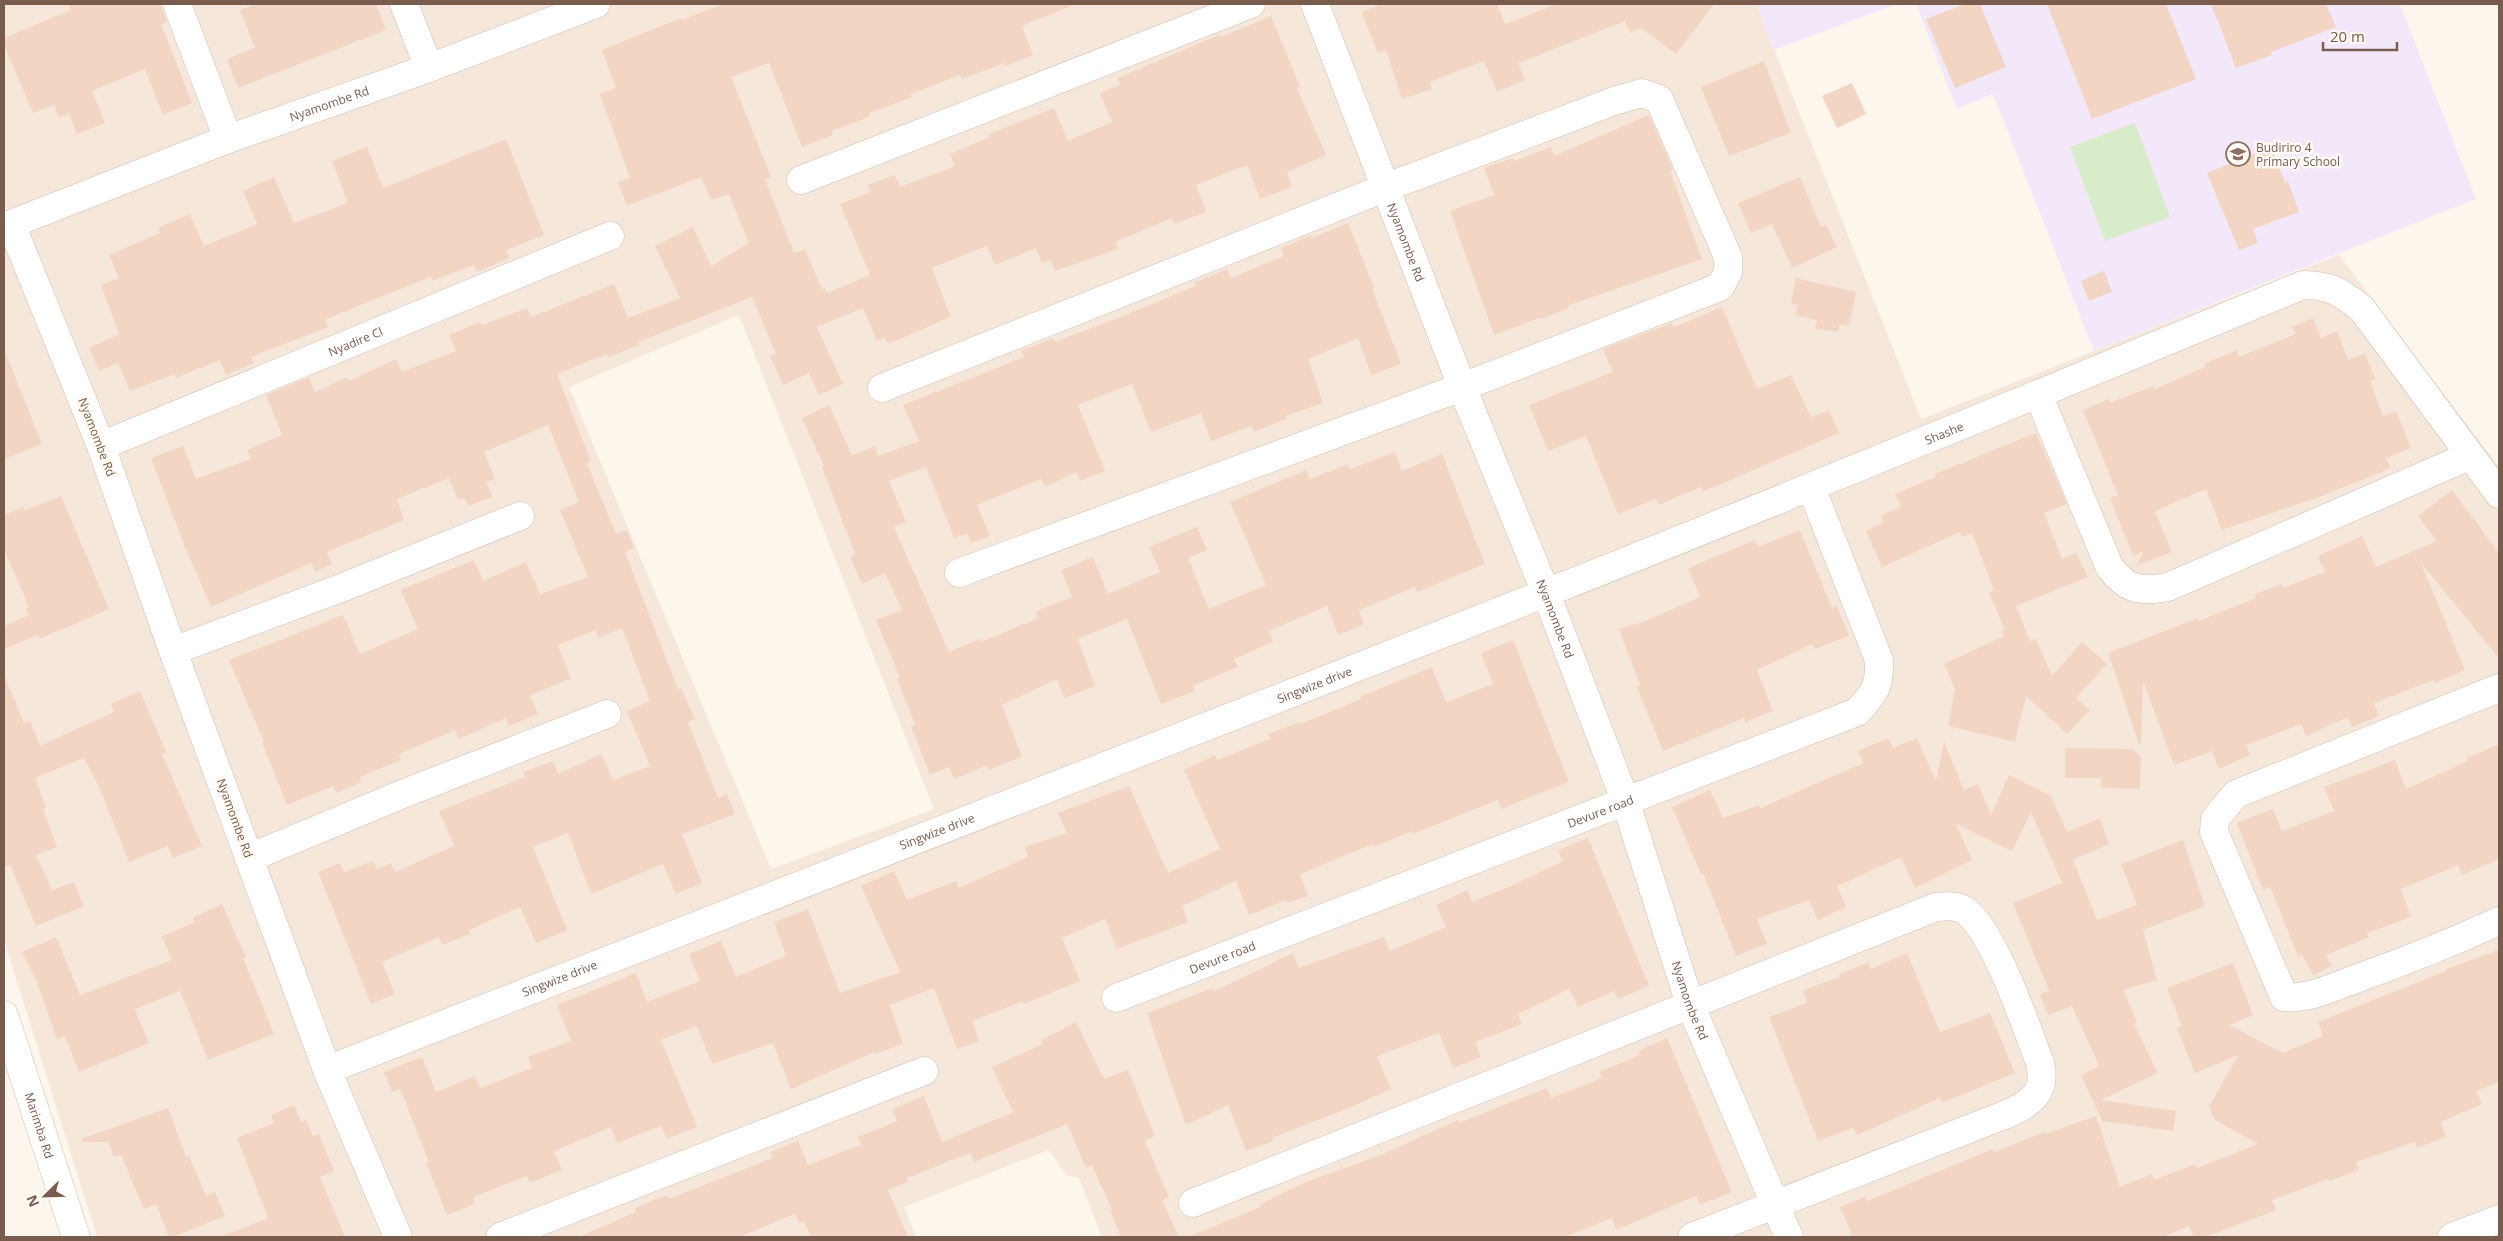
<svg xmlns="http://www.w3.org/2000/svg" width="2503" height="1241" font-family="'Open Sans',sans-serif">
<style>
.residential{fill:#f5e8da;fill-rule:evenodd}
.education{fill:#f3e8fa}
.green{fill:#d8ecc9}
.building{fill:#f3d5c3}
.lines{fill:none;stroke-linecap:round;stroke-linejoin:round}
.street-casing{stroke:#d1beb0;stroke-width:29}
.secondary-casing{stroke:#d6c0b0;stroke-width:29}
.street{stroke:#fff;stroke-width:28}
.secondary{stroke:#fff;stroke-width:28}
.labels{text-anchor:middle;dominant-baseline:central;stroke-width:5;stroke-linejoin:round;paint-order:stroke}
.street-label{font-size:12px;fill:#7a5c4d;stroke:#fffaf3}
.education-label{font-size:12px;fill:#785e54;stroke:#fffaf3;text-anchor:start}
</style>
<rect width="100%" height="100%" fill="#fdf6ec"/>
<path class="residential" d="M 4,4 L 1756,4 L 1921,419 L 2339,255 L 2499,467 L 2499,1237 L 1102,1237 L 1079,1178 L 1067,1175 L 1048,1150 L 904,1207 L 916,1237 L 97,1237 L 4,940 ZM 739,315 L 934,809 L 771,869 L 569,387 Z"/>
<g class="education">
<path d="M 1756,4 L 1897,4 L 1774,50 Z"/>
<path d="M 1916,4 L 2400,4 L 2476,199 L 2094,351 L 1993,94 L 1957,109 Z"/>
</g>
<path class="green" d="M 2135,123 L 2170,217 L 2105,241 L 2070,147 Z"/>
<g class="building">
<path d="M 69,4 L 160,4 L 167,22 L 161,24 L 192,103 L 163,115 L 145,69 L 92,91 L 105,123 L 77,134 L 69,114 L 59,118 L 54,105 L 33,113 L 4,45 L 4,38 L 71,10 Z"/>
<path d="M 256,4 L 376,4 L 386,30 L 238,88 L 227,59 L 255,48 L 240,10 Z"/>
<path d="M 723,4 L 1076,4 L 1022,26 L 1033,55 L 1006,66 L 1005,63 L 962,79 L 960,75 L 911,94 L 912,97 L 869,113 L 871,116 L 832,131 L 833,135 L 802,147 L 769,63 L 731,77 L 771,177 L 765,179 L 794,253 L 805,249 L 822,289 L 825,288 L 828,293 L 870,275 L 840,204 L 870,192 L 868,185 L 895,175 L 900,187 L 955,166 L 950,154 L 990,137 L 989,134 L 1054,108 L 1068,141 L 1112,122 L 1100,93 L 1120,85 L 1118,78 L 1221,34 L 1221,37 L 1271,16 L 1300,87 L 1297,88 L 1326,155 L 1287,172 L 1292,187 L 1260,199 L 1247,165 L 1196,185 L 1206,212 L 1174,224 L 1172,218 L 1115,242 L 1118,249 L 1055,271 L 1051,260 L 1042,263 L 1036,248 L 995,265 L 987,246 L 932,268 L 951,317 L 888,344 L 885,338 L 877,341 L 863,308 L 817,327 L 843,384 L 819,395 L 809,373 L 783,385 L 770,356 L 776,354 L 752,297 L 638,342 L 639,345 L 608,357 L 607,354 L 557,374 L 591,462 L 587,463 L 616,534 L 627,530 L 634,548 L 625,552 L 678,689 L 681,688 L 695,719 L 688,722 L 718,798 L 727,794 L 735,814 L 682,834 L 702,883 L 676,894 L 663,864 L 591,894 L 568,833 L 533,847 L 567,930 L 536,943 L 520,907 L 469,930 L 470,934 L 442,945 L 439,937 L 382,962 L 395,994 L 371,1004 L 318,872 L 340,863 L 344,872 L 373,861 L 377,869 L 391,863 L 395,872 L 454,846 L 439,811 L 525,777 L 523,772 L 553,761 L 558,774 L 601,754 L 613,780 L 650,766 L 627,711 L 650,701 L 622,628 L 598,638 L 596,630 L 558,645 L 571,679 L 530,695 L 538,714 L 509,726 L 506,718 L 459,739 L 455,730 L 399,754 L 401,760 L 360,777 L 362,782 L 336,793 L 333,786 L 287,805 L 262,742 L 264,742 L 229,660 L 343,615 L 360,654 L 418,629 L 401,590 L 474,560 L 483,581 L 526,562 L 540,594 L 588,577 L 560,510 L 579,502 L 548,425 L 484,452 L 495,479 L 486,482 L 493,497 L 468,506 L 465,498 L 458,500 L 449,478 L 397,499 L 404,520 L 327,552 L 332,564 L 315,572 L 311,563 L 211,607 L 183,542 L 151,458 L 183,446 L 196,479 L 251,459 L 247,450 L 282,435 L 266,395 L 309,377 L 315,392 L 347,377 L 349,381 L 396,359 L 402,372 L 456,351 L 449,335 L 480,322 L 482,325 L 527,308 L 531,317 L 614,284 L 628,318 L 680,298 L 655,246 L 693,227 L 711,266 L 749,243 L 729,194 L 711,200 L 701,177 L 627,206 L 618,182 L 630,178 L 600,94 L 616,88 L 602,50 L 681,18 L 682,20 Z"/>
<path d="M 1383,4 L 1497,4 L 1505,24 L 1557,4 L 1714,4 L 1676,54 L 1641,28 L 1630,33 L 1625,21 L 1518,63 L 1525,80 L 1497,92 L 1484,61 L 1430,82 L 1432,89 L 1402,99 L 1386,50 L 1378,53 L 1361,12 Z"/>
<path d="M 1965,4 L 1980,4 L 2006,67 L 1955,88 L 1926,19 Z"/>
<path d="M 2047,4 L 2166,4 L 2196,79 L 2092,119 Z"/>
<path d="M 2211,4 L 2326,4 L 2336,27 L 2271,52 L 2272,55 L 2236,68 Z"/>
<path d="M 1764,61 L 1791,133 L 1729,156 L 1701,87 Z"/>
<path d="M 1852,83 L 1866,114 L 1837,128 L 1822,96 Z"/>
<path d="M 1649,115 L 1673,170 L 1670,171 L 1702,259 L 1567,306 L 1568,308 L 1542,319 L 1542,317 L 1494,335 L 1450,211 L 1494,195 L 1484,168 L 1513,158 L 1514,161 L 1551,147 L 1554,156 Z"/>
<path d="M 506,139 L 544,235 L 506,250 L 510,258 L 477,272 L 474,265 L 432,281 L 431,277 L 385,295 L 325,320 L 328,327 L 251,357 L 254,363 L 226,375 L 220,360 L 176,378 L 175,374 L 130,391 L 118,363 L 99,371 L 89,348 L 119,334 L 101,285 L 119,278 L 109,255 L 160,233 L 158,228 L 190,214 L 204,246 L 257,224 L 243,191 L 274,177 L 294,223 L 348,203 L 332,161 L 367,147 L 383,188 Z"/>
<path d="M 2271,147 L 2285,182 L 2288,181 L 2299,212 L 2253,229 L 2258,243 L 2239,250 L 2207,173 Z"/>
<path d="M 1800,177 L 1821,227 L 1826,225 L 1837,247 L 1792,268 L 1772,224 L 1751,233 L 1738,203 Z"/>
<path d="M 1348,223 L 1374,287 L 1372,288 L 1401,364 L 1371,375 L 1358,338 L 1308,359 L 1323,403 L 1285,416 L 1286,419 L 1254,432 L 1251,426 L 1211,441 L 1201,413 L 1151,432 L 1132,384 L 1078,405 L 1105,471 L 1080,481 L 1077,472 L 1045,487 L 1041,479 L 977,505 L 990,536 L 971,543 L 967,533 L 954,538 L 926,467 L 889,481 L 906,522 L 894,527 L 949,652 L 980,639 L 981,642 L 1038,618 L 1036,611 L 1072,597 L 1061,570 L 1093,557 L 1108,594 L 1160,572 L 1149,547 L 1197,527 L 1207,550 L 1188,558 L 1209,609 L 1266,585 L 1230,502 L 1306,470 L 1310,479 L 1348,464 L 1350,469 L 1395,452 L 1402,471 L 1442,454 L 1485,564 L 1417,592 L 1415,587 L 1359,610 L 1364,624 L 1338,635 L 1327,606 L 1269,631 L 1273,642 L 1234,659 L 1238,667 L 1193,686 L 1195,691 L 1161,704 L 1127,619 L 1078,639 L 1095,686 L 1064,698 L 1057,679 L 1002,705 L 1022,757 L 989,770 L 987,765 L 954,779 L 949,767 L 930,775 L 911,726 L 915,725 L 897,679 L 900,678 L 876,620 L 902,610 L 885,573 L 862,584 L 850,557 L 855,554 L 822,467 L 824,466 L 802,418 L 829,405 L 852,455 L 875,446 L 878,456 L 919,441 L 903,405 L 1024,357 L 1021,351 L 1053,338 L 1055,342 L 1113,320 L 1196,286 L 1194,283 L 1227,269 L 1231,278 L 1284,256 L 1281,248 L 1311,235 L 1312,238 Z"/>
<path d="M 2104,271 L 2112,292 L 2089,301 L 2081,281 Z"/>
<path d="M 1796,278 L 1856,292 L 1849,326 L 1840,324 L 1838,332 L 1815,328 L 1817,320 L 1795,315 L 1798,305 L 1791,304 Z"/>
<path d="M 1722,307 L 1757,389 L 1791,375 L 1811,417 L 1829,410 L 1839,433 L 1703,492 L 1701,487 L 1659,505 L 1656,499 L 1618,514 L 1586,436 L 1548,451 L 1529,405 L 1613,372 L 1603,349 L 1672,323 L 1674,327 Z"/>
<path d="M 2313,318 L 2321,338 L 2337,331 L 2348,360 L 2365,353 L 2375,379 L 2370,381 L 2383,416 L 2396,411 L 2411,448 L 2386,458 L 2391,468 L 2316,498 L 2222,530 L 2206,489 L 2155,511 L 2172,552 L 2136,566 L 2144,551 L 2133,556 L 2110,498 L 2118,495 L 2083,410 L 2109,399 L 2110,403 L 2153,386 L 2155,389 L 2205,367 L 2204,364 L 2237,350 L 2239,357 L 2296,334 L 2292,327 Z"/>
<path d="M 4,349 L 42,444 L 4,459 Z"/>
<path d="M 2036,433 L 2067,504 L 2044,513 L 2062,559 L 2076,553 L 2088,577 L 2016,606 L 2030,641 L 2036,639 L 2052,676 L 2082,642 L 2107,664 L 2076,698 L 2090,710 L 2067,734 L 2026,696 L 2015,742 L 1948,726 L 1955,689 L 1944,664 L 2004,636 L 2002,631 L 2005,630 L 1989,593 L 1994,590 L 1972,533 L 1962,537 L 1960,532 L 1882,567 L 1866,531 L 1884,522 L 1881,515 L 1901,507 L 1895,494 L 1936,477 L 1935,474 Z"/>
<path d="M 2452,490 L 2499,553 L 2499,658 L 2421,563 L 2465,670 L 2435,683 L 2433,680 L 2374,703 L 2379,716 L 2352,727 L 2348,717 L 2306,736 L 2301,724 L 2246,745 L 2250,755 L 2219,769 L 2212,751 L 2174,765 L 2143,681 L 2141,743 L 2139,744 L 2108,653 L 2198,618 L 2199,621 L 2256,598 L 2255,594 L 2282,584 L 2283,588 L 2325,572 L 2318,556 L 2362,536 L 2376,567 L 2437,541 L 2418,516 Z"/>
<path d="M 61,496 L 109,609 L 40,639 L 38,635 L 4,649 L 4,626 L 29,615 L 26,608 L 29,607 L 4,549 L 4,515 L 24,507 L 25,510 Z"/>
<path d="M 1800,530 L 1832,608 L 1837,606 L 1849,636 L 1814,649 L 1812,644 L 1757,670 L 1773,711 L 1745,722 L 1744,718 L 1663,751 L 1637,687 L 1640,685 L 1619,629 L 1643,622 L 1700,597 L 1688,568 L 1755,540 L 1758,547 Z"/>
<path d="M 1513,640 L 1569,782 L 1501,809 L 1498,800 L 1413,834 L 1412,831 L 1374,847 L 1373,844 L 1300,874 L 1308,896 L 1287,903 L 1286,900 L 1249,915 L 1236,881 L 1182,906 L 1188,922 L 1117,949 L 1105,919 L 1062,938 L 1080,981 L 1024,1004 L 1023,1001 L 972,1021 L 979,1041 L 957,1049 L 934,988 L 890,1005 L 903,1044 L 875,1054 L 874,1052 L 791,1089 L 773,1043 L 712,1064 L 697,1026 L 661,1040 L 697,1127 L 667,1139 L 661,1126 L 617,1143 L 611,1127 L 554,1151 L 562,1170 L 530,1183 L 527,1176 L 473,1197 L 475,1204 L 447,1215 L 426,1163 L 429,1162 L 400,1089 L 392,1092 L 384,1072 L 422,1057 L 436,1092 L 475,1076 L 480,1088 L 532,1068 L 528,1057 L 571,1041 L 557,1005 L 636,973 L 647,1002 L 700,981 L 689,954 L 721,941 L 736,977 L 786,956 L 774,922 L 808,909 L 840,993 L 900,972 L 861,886 L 894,871 L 907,900 L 956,881 L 959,888 L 1028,857 L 1025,847 L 1067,833 L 1058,813 L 1129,786 L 1168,873 L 1220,849 L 1184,770 L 1215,755 L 1217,760 L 1270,739 L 1268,734 L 1300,722 L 1301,724 L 1361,699 L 1360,697 L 1432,667 L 1446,702 L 1493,684 L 1481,653 Z"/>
<path d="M 4,675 L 24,723 L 30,721 L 40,746 L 114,712 L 111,704 L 140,691 L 166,752 L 162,754 L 202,846 L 173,858 L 168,846 L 129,862 L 99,787 L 84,758 L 35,778 L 46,808 L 43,810 L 57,847 L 36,855 L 52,890 L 74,882 L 84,906 L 36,926 L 10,865 L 4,867 Z"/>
<path d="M 1888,738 L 1893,748 L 1917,738 L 1936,781 L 1944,742 L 1964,790 L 1978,784 L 1991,815 L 2009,775 L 2051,796 L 2067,832 L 2100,818 L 2109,844 L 2073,860 L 2097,920 L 2137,905 L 2121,864 L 2183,840 L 2205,906 L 2143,930 L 2157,980 L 2123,990 L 2137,1022 L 2134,1024 L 2158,1073 L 2101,1100 L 2176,1111 L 2173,1131 L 2102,1121 L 2081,1075 L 2099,1066 L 2072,1006 L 2048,1015 L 2040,994 L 2049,991 L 2013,903 L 2062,883 L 2031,812 L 2012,851 L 1956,824 L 1972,860 L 1915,888 L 1901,857 L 1837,886 L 1846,907 L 1818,920 L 1809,900 L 1757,919 L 1767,944 L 1736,956 L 1703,873 L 1701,874 L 1672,807 L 1710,790 L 1723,818 L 1759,805 L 1760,808 L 1863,763 L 1858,751 Z"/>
<path d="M 2499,744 L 2499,859 L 2462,875 L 2458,865 L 2401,889 L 2411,917 L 2367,933 L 2369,937 L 2326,955 L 2332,966 L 2313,975 L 2302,955 L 2298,956 L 2270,887 L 2263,890 L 2237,823 L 2273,809 L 2282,831 L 2334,811 L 2324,787 L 2395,760 L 2406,789 L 2468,761 L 2466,758 Z"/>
<path d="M 2065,748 L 2132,749 L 2141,757 L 2140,789 L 2101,788 L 2101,778 L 2065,778 Z"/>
<path d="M 1588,838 L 1649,986 L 1618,999 L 1614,991 L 1578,1007 L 1569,989 L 1518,1014 L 1522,1024 L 1475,1042 L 1481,1057 L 1453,1068 L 1439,1033 L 1377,1056 L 1391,1089 L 1354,1106 L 1272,1138 L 1273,1141 L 1246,1151 L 1228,1105 L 1188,1124 L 1185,1123 L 1147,1013 L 1213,988 L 1215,991 L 1293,953 L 1299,968 L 1384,937 L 1390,951 L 1446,927 L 1436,905 L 1467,890 L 1472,902 L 1511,886 L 1563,861 L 1558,850 Z"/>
<path d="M 222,904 L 246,957 L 243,958 L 274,1034 L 208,1060 L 180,991 L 135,1009 L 149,1043 L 79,1072 L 65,1036 L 57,1039 L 36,980 L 22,952 L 56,937 L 80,995 L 172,960 L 162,936 L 195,922 L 193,918 Z"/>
<path d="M 2499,950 L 2499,1082 L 2476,1091 L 2482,1104 L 2441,1122 L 2446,1137 L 2417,1148 L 2415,1142 L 2356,1162 L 2359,1170 L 2329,1181 L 2328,1179 L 2272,1200 L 2276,1210 L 2206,1237 L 2194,1237 L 2189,1226 L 2162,1237 L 1853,1237 L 1840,1207 L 1865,1196 L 1867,1201 L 1993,1149 L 1994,1152 L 2045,1132 L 2045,1134 L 2096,1116 L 2120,1187 L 2152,1174 L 2154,1180 L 2196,1164 L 2197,1168 L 2258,1144 L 2214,1119 L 2209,1107 L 2238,1055 L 2195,1073 L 2177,1028 L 2182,1026 L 2167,988 L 2233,963 L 2253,1015 L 2229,1025 L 2283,1053 L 2323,1036 L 2318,1022 L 2446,971 L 2446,969 Z"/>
<path d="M 1907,953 L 1940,1032 L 1990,1013 L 2015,1073 L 1942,1103 L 1940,1098 L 1857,1135 L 1853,1128 L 1818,1141 L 1769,1017 L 1807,1003 L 1803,990 L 1840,977 L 1839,974 L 1869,962 L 1871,969 Z"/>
<path d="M 1076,1022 L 1104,1079 L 1128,1070 L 1155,1136 L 1145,1141 L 1169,1197 L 1162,1200 L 1179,1237 L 1121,1237 L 1110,1210 L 1112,1210 L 1092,1165 L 1086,1168 L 1067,1124 L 974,1162 L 970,1153 L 907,1178 L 908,1182 L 888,1190 L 908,1237 L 811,1237 L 804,1221 L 799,1223 L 795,1214 L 739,1237 L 578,1237 L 636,1212 L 635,1208 L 667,1195 L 669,1199 L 773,1158 L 770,1152 L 798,1141 L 808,1165 L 861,1145 L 858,1137 L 897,1121 L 892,1109 L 924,1096 L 942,1142 L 1013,1112 L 992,1067 L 1043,1044 L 1041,1040 Z"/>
<path d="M 1667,1038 L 1732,1192 L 1700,1205 L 1696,1196 L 1616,1230 L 1612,1218 L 1564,1237 L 1189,1237 L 1260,1207 L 1259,1205 L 1304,1183 L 1383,1154 L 1458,1120 L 1459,1123 L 1547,1088 L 1551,1098 L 1602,1078 L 1599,1072 L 1640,1055 L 1638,1051 Z"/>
<path d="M 294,1105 L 301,1122 L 306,1120 L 313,1136 L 319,1134 L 334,1171 L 320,1177 L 345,1237 L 221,1237 L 268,1218 L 237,1138 L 274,1123 L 271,1115 Z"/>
<path d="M 168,1108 L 186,1157 L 189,1156 L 206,1196 L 215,1192 L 225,1216 L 172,1237 L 169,1237 L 156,1204 L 144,1209 L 121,1155 L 114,1157 L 109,1142 L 82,1142 L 81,1139 Z"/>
</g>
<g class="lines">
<g class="street-casing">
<g id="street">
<path d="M 177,4 L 228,139"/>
<path d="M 404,4 L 429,68"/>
<path id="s1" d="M 1315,4 L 1462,387 L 1546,593 L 1625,800 L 1690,1004 L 1789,1237"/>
<path d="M 801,180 L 1251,4"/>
<path d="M 882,388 L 1387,187 L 1617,100 L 1642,93 L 1659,99 L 1728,257 L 1728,272 L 1720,287 L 1462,387 L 959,573"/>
<path d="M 2038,394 L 2109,566 C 2126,590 2140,592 2168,587 L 2469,456"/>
<path id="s2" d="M 101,446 L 610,236"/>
<path d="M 173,651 L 341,588 L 520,516"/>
<path d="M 2499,688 L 2236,794 L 2215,819 L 2214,832 L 2284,997 C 2308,1000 2336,986 2358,978 C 2406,961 2453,942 2499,921"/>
<path d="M 249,858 L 405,793 L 607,714"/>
<path id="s3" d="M 1116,998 L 1857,712 C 1875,693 1880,686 1879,660 L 1811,487"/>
<path id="s4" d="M 327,1070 C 734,907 1144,753 1551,591 C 1802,492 2053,388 2303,285 C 2330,285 2341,292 2362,309 L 2499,494"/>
<path d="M 1193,1203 L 1936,907 C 1947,906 1957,905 1966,911 C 1995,934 2026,1026 2040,1063 C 2047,1092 2032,1103 2007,1114 L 1692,1237"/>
<path id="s5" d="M 398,1237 L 327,1070 L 173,651 L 101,446 L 11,224 L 228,139 L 429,68 L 596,4"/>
<path d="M 500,1237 L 924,1071"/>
</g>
</g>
<g class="secondary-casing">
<g id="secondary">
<path id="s6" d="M 4,1015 L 76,1237"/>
<path d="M 2452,1237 L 2499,1219"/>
</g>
</g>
<use href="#street" class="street"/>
<use href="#secondary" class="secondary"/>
</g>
<defs>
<g id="school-ring" transform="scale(1.25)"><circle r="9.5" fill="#fffaf3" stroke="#8d6e63" stroke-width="1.5"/><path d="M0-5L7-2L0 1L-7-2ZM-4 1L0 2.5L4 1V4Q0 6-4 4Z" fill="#8d6e63"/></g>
</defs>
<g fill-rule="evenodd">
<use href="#school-ring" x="2238" y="154"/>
</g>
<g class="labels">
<g class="street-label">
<text stroke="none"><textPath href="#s5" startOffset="1425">Nyamombe Rd</textPath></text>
<text stroke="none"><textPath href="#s1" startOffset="255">Nyamombe Rd</textPath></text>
<text stroke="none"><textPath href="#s2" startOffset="275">Nyadire Cl</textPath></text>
<text stroke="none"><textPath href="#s4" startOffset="1738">Shashe</textPath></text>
<text transform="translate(97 437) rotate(69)">Nyamombe Rd</text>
<text stroke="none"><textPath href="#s1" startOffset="660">Nyamombe Rd</textPath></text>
<text stroke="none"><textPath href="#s4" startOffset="1060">Singwize drive</textPath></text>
<text stroke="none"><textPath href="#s3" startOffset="519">Devure road</textPath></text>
<text transform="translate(235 818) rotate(70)">Nyamombe Rd</text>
<text stroke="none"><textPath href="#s4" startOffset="655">Singwize drive</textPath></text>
<text stroke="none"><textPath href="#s3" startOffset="114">Devure road</textPath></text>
<text stroke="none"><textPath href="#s4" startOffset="250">Singwize drive</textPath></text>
<text stroke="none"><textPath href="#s1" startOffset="1065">Nyamombe Rd</textPath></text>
<text stroke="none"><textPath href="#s6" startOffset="116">Marimba Rd</textPath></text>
</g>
<g class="education-label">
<text x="2256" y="147">Budiriro 4<tspan x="2256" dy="14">Primary School</tspan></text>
</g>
</g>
<rect width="2503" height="1241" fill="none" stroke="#7a5c4d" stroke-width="10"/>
<g transform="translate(45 1196) rotate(247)" stroke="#fffaf3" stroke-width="4" paint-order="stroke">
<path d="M0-4L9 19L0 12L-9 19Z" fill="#7a5c4d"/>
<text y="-8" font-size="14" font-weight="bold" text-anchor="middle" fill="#7a5c4d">N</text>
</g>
<path d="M2323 42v8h74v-8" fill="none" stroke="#7a5c4d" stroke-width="2.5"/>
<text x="2330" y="42" font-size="15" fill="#7a5c4d" stroke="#fffaf3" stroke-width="4" paint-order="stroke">20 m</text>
</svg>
